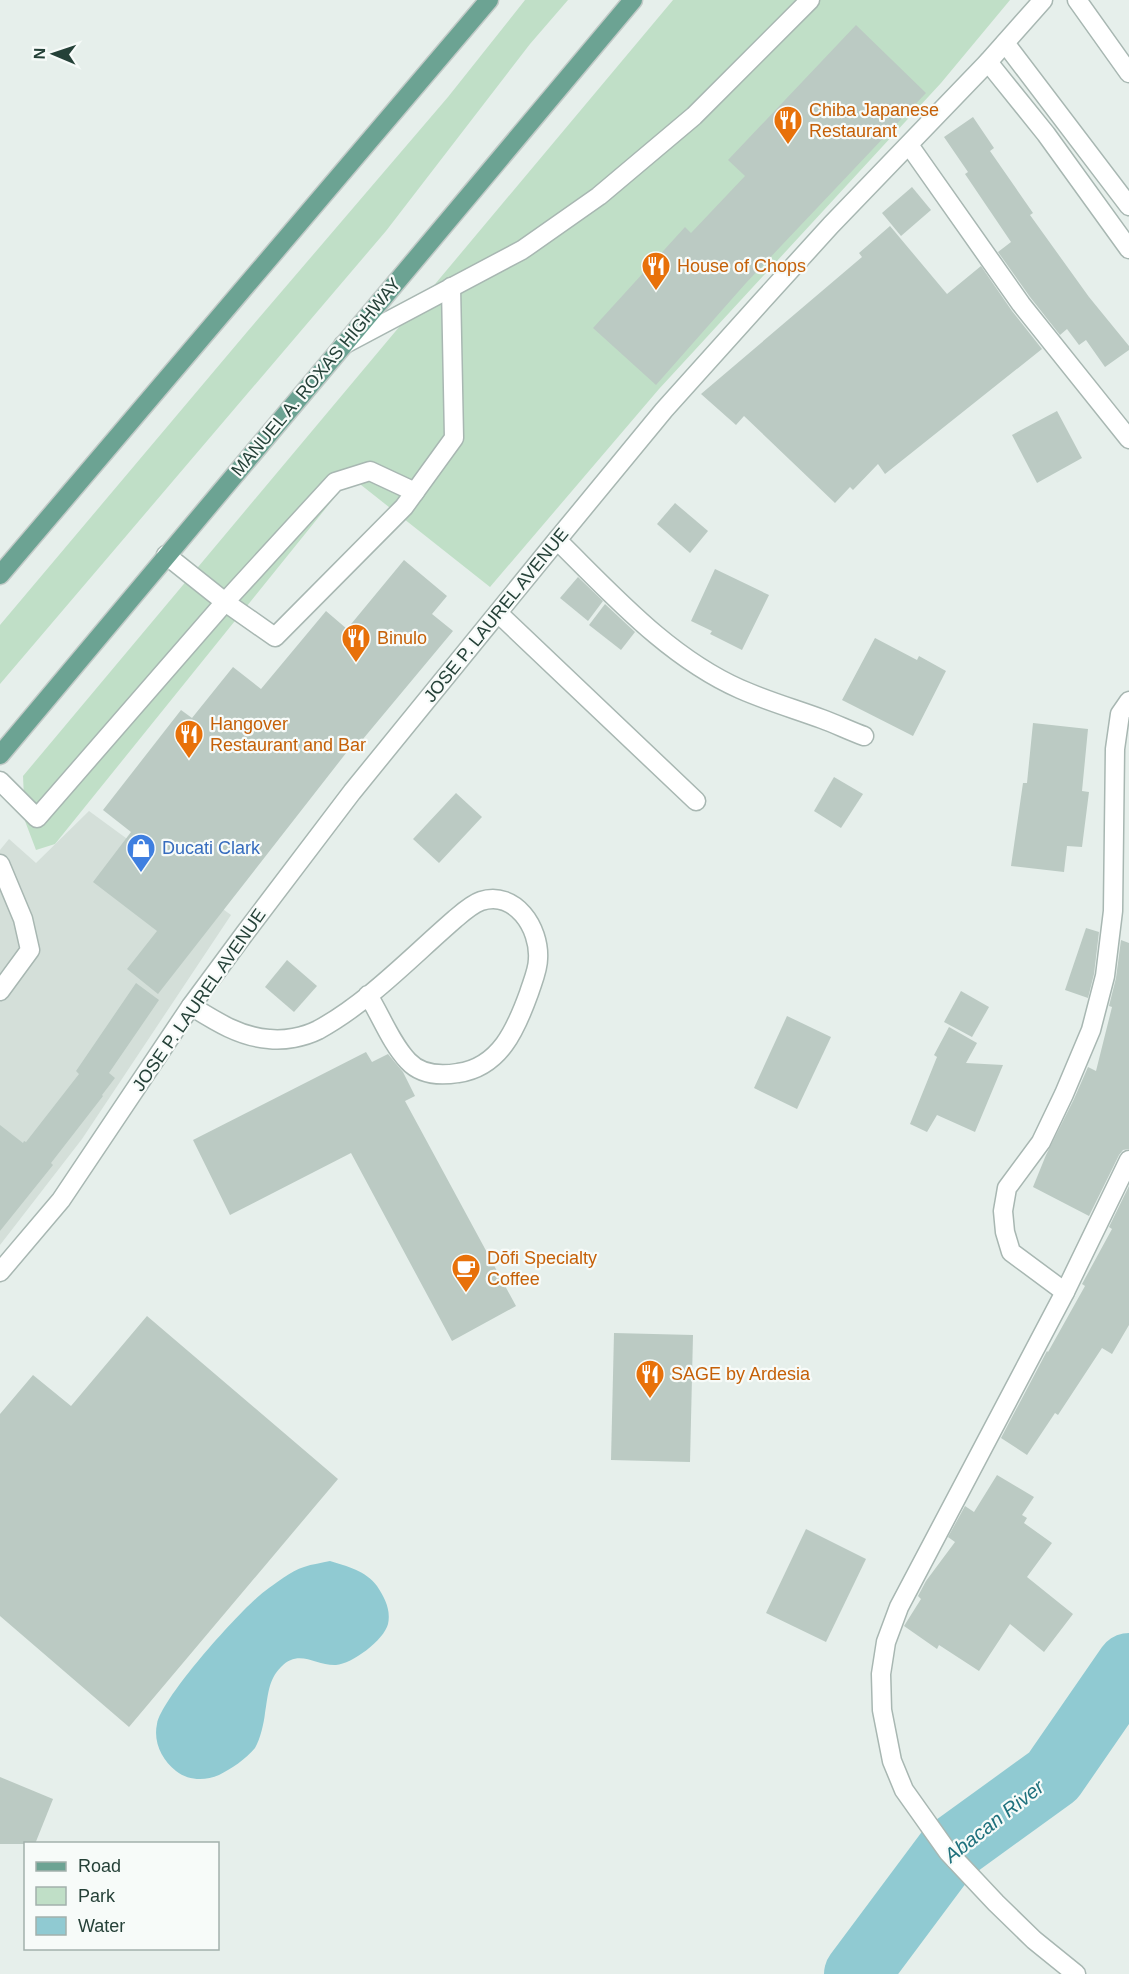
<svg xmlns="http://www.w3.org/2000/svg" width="1129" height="1974" font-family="Helvetica,sans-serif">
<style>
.built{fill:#d4dfd9}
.green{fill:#c0dfc7}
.water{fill:#90cad2}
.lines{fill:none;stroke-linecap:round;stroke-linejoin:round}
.river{stroke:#90cad2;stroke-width:66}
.building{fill:#bbcac3}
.minor-casing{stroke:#a8b7b2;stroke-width:21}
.major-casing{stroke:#c2cac7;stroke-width:21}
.minor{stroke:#fff;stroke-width:18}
.major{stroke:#6ca393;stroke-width:18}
.labels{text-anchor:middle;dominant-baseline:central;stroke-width:4.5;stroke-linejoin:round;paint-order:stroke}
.food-label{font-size:18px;fill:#c56008;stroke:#f7fbf9;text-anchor:start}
.street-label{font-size:18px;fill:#254138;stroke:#f7fbf9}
.shop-label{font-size:18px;fill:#366cbe;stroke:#f7fbf9;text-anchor:start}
.water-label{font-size:20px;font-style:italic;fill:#1f717d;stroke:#f7fbf9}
</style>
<rect width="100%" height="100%" fill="#e6efeb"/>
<path class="built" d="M 89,811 L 231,915 L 82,1139 L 0,1245 L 0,850 L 9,839 L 36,863 Z"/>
<g class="green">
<path d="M 525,0 L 568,0 L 530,44 L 386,231 L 0,684 L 0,625 L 247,332 L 448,97 Z"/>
<path d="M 673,0 L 1010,0 L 941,83 L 659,389 L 490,587 L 351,477 L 55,844 L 36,850 L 25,821 L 23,776 Z"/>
</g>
<path class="water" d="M 330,1561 C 347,1566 366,1571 377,1586 C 385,1598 391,1610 388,1624 C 384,1640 352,1664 336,1665 C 316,1666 299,1648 281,1667 C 268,1680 268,1696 265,1713 C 264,1723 260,1740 255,1748 C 246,1759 231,1769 219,1775 C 205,1781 189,1781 176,1771 C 162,1760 153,1742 157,1724 C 162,1697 242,1608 265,1591 C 276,1583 291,1571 304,1567 C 312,1564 322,1563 330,1561 Z"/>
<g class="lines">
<path class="river" d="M 857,1974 L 948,1852 L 1053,1776 L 1129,1666"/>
</g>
<g class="building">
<path d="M 856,25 L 926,93 L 746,283 L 656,385 L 593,328 L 685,227 L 691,233 L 745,176 L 728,160 Z"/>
<path d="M 973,117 L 994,148 L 990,151 L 1033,213 L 1030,215 L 1089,297 L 1129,346 L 1129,350 L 1105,367 L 1086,340 L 1079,345 L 1067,329 L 1060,335 L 1030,297 L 998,252 L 1011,242 L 965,174 L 968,172 L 944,137 Z"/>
<path d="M 912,187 L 931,210 L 901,236 L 882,213 Z"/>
<path d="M 890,226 L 947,294 L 981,266 L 1012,311 L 1042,349 L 885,474 L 878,464 L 853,490 L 850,487 L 835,503 L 744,416 L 736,425 L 701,394 L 862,257 L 859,253 Z"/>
<path d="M 1057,411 L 1082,458 L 1037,483 L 1012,435 Z"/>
<path d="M 675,503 L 708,531 L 690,553 L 657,524 Z"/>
<path d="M 404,560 L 447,596 L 432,614 L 453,631 L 353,751 L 350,748 L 158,994 L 127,969 L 157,931 L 93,882 L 131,832 L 103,810 L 181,710 L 192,718 L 233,667 L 261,689 L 326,611 L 347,629 Z"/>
<path d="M 715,569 L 769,595 L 742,650 L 710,634 L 712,631 L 691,621 Z"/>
<path d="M 578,577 L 603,601 L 588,621 L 560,598 Z"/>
<path d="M 605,604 L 635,632 L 621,650 L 589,625 Z"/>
<path d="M 875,638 L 917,660 L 919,656 L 946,671 L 913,736 L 842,700 Z"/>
<path d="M 1033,723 L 1088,729 L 1082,791 L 1089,792 L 1082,847 L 1067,846 L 1064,872 L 1011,866 L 1023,783 L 1027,783 Z"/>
<path d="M 834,777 L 863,794 L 841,828 L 814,811 Z"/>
<path d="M 456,793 L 482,817 L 439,863 L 413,839 Z"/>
<path d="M 1086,928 L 1099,932 L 1094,974 L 1088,998 L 1065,990 Z"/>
<path d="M 1121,940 L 1129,943 L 1129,1149 L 1123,1150 L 1119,1155 L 1089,1216 L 1033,1187 L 1046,1155 L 1074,1099 L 1088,1067 L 1096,1071 L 1112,1007 L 1109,1006 L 1116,978 Z"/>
<path d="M 287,960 L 317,986 L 294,1012 L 265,987 Z"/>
<path d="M 136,983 L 159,1000 L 109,1073 L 115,1078 L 102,1095 L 103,1096 L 51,1163 L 53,1165 L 0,1231 L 0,1125 L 23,1143 L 24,1141 L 26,1142 L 79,1074 L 76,1071 Z"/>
<path d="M 961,991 L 989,1007 L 972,1037 L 944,1022 Z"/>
<path d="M 787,1016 L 831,1037 L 797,1109 L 754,1088 Z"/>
<path d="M 949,1027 L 977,1043 L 966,1063 L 1003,1065 L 975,1132 L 937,1115 L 927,1132 L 910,1124 L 937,1057 L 934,1055 Z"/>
<path d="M 366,1052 L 372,1062 L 388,1054 L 403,1072 L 415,1096 L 405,1101 L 516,1306 L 452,1341 L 351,1153 L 230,1215 L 193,1140 Z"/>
<path d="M 1129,1186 L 1129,1325 L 1112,1354 L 1102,1348 L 1058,1415 L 1055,1413 L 1027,1455 L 1001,1438 L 1047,1351 L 1048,1352 L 1085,1286 L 1082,1284 L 1112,1229 L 1109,1227 Z"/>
<path d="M 147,1316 L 338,1479 L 129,1727 L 0,1616 L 0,1414 L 33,1375 L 71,1406 Z"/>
<path d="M 614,1333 L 693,1335 L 690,1462 L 611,1460 Z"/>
<path d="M 997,1475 L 1034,1497 L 1022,1515 L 1027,1518 L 1024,1523 L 1052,1543 L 1027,1577 L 1073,1614 L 1044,1652 L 1010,1624 L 979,1671 L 939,1645 L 937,1649 L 904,1626 L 921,1599 L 918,1596 L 926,1581 L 955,1542 L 948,1537 L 965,1506 L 974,1512 Z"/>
<path d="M 806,1529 L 866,1559 L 826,1642 L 766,1613 Z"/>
<path d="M 0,1777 L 53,1799 L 35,1844 L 0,1844 Z"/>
</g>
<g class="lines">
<g class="minor-casing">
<g id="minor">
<path d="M 1077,0 L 1129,73"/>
<path d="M 1005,43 L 1129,206"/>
<path d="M 988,62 L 1046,134 L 1129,249"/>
<path d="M 909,145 L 1021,304 L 1129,439"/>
<path d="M 343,345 L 522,250 L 599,196 L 694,116 L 810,0"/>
<path d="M 557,540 C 613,595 668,657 740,689 C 767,701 795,709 822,719 C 836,724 850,731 864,736"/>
<path d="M 166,555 L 225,602 L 275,637 L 404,507 L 454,438 L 451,287"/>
<path d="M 498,613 L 696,801"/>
<path d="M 0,781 L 37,818 L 225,602 L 335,482 L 370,471 L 415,492"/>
<path d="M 0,864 L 23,919 L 30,950 L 0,991"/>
<path d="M 191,1006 C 215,1021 240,1037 269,1039 C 284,1041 304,1037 318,1030 C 369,1002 411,957 455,919 C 462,913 472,904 481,901 C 515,890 540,928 538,959 C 538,970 532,983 529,993 C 516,1029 500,1067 458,1073 C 440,1076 421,1075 408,1061 C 391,1043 381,1016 368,995"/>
<path d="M 0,1272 L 61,1200 L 191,1006 L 245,933 L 352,792 L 557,540 L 664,410 L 762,301 L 831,225 L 988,62 L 1043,0"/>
<path d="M 1065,1292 L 1011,1252 L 1005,1232 L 1003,1211 L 1007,1188 L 1041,1142 L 1064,1094 L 1091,1030 L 1105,976 L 1113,911 L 1115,749 L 1120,714 L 1129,701"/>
<path d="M 1076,1974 L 1034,1940 L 996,1903 L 948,1852 L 904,1790 L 892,1761 L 882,1710 L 881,1674 L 886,1642 L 899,1607 L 1065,1292 L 1129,1160"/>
</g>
</g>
<g class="major-casing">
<g id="major">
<path d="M 0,575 L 489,0"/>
<path d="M 0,755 L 633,0"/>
</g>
</g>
<use href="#minor" class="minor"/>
<use href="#major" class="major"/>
</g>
<defs>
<g id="restaurant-pin" transform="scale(1.5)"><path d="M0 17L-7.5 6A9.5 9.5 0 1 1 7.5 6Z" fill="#e8710a" stroke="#f7fbf9"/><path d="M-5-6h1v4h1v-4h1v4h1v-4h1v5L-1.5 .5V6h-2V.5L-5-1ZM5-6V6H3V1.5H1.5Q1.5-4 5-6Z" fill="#fff"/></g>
<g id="shop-pin" transform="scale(1.5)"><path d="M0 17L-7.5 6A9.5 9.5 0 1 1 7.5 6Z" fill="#3f7fe0" stroke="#f7fbf9"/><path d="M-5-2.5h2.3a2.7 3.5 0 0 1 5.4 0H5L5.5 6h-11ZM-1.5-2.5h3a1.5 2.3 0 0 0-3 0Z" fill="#fff"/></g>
<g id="cafe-pin" transform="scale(1.5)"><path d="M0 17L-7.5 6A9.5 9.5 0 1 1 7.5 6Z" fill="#e8710a" stroke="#f7fbf9"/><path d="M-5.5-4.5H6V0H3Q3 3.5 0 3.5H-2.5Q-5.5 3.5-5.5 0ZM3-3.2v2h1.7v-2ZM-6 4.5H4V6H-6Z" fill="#fff"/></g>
</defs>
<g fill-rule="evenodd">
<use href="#restaurant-pin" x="788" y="120"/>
<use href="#restaurant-pin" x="656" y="266"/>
<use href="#restaurant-pin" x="356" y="638"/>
<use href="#restaurant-pin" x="189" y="734"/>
<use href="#shop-pin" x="141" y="848"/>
<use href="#cafe-pin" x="466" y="1268"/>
<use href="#restaurant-pin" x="650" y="1374"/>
</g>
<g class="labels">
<g class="food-label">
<text x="809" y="110">Chiba Japanese<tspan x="809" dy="21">Restaurant</tspan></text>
<text x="677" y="266">House of Chops</text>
<text x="377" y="638">Binulo</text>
<text x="210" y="724">Hangover<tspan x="210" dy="21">Restaurant and Bar</tspan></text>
<text x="487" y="1258">Dōfi Specialty<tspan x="487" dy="21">Coffee</tspan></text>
<text x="671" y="1374">SAGE by Ardesia</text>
</g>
<g class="street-label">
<text transform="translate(316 377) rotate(-50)">MANUEL A. ROXAS HIGHWAY</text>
<text transform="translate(496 615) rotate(-51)">JOSE P. LAUREL AVENUE</text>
<text transform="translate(199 1000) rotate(-55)">JOSE P. LAUREL AVENUE</text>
</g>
<g class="shop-label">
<text x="162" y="848">Ducati Clark</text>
</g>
<g class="water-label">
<text transform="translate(994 1821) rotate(-38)">Abacan River</text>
</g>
</g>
<rect x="24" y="1842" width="195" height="108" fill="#f7fbf9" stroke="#a3b1ac" stroke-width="1.5"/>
<rect x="36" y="1862" width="30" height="9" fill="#6ca393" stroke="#a3b1ac" stroke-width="1.5"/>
<text x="78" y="1872" font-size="18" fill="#254138">Road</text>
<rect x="36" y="1887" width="30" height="18" fill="#c0dfc7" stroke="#a3b1ac" stroke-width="1.5"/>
<text x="78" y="1902" font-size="18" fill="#254138">Park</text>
<rect x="36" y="1917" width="30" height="18" fill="#90cad2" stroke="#a3b1ac" stroke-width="1.5"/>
<text x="78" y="1932" font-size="18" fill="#254138">Water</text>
<g transform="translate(54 54) rotate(272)" stroke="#f7fbf9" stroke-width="4.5" paint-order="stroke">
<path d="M0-4.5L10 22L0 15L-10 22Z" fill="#254138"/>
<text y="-9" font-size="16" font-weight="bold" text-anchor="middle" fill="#254138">N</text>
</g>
</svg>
